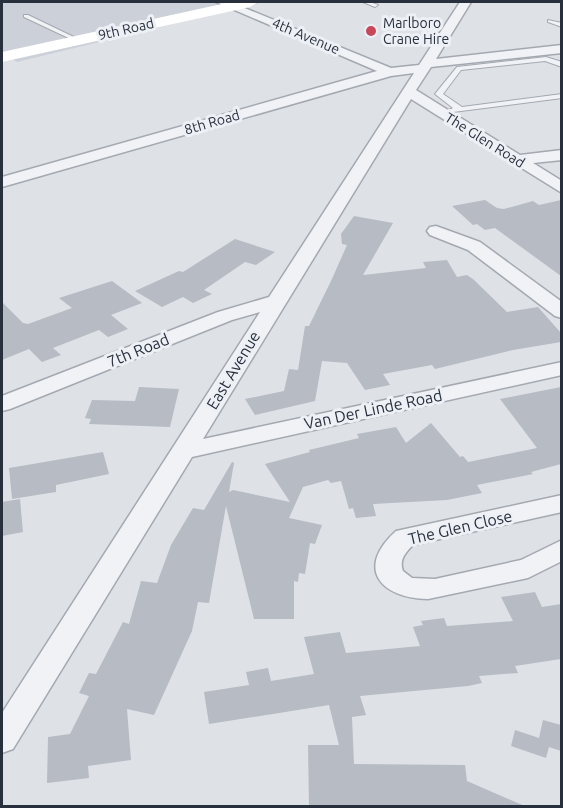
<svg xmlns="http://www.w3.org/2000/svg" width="563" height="808" font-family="Ubuntu,sans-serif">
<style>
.built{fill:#ccd1d9}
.building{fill:#b6bbc4}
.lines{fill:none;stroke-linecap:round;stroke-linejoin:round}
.lane-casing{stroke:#a4a9b1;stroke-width:2}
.street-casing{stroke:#a4a9b1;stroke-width:3}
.lane{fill:#f1f2f6;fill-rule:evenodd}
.street{fill:#f1f2f6;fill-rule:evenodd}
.secondary{fill:#fff;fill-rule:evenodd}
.poi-dot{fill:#c84759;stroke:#edf0f5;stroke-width:2}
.labels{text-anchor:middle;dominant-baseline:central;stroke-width:6;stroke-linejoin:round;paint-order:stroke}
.far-poi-label{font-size:14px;fill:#282f3d;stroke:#edf0f5;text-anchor:start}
.far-street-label{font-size:14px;fill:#282f3d;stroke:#edf0f5}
.street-label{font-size:16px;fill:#282f3d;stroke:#edf0f5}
</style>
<rect width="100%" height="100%" fill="#dee2e7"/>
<path class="built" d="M 2,2 L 264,2 L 17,62 L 2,52 Z"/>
<g class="building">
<path d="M 485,200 L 497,208 L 504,209 L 533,201 L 539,205 L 561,200 L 561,276 L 495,228 L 485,230 L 477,224 L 473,225 L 452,206 Z"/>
<path d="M 354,216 L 393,223 L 363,275 L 426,268 L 423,262 L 447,260 L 457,277 L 467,275 L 473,279 L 507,312 L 538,307 L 561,333 L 561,342 L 513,350 L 435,369 L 432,365 L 383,374 L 390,385 L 365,390 L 347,363 L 322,361 L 315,401 L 255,415 L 245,399 L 284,391 L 289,369 L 298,370 L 305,326 L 309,326 L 331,281 L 347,245 L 342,244 L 341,234 Z"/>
<path d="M 235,239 L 275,252 L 256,265 L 245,262 L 204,290 L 212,294 L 193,303 L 183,297 L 162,307 L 135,291 L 179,271 L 183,272 Z"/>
<path d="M 112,281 L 142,303 L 111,315 L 128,329 L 108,337 L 99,330 L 53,348 L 61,355 L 42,362 L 29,349 L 2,360 L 2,302 L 23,323 L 28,324 L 72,308 L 59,298 Z"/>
<path d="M 139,387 L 179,389 L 170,427 L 89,424 L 91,419 L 85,418 L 92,400 L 135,401 Z"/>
<path d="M 561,387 L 561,464 L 531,472 L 533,474 L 477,485 L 482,493 L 447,500 L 373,504 L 376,516 L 356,518 L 353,508 L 349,509 L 341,481 L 331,483 L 328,480 L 303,487 L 289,518 L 322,525 L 315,544 L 310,543 L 305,574 L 299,573 L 298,582 L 294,581 L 294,619 L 254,619 L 226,506 L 209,603 L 198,602 L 192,631 L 154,715 L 127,709 L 131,760 L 88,766 L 89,778 L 47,783 L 48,737 L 70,734 L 89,696 L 79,693 L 89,673 L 96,674 L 123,622 L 129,624 L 141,581 L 157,583 L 171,545 L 193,508 L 204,510 L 232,462 L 234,463 L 229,492 L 233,490 L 290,502 L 265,464 L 310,452 L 309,450 L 359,438 L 357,434 L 396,427 L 406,443 L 431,423 L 460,457 L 463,456 L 468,462 L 537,448 L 500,399 Z"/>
<path d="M 103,452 L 109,474 L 56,485 L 56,492 L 12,499 L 9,468 Z"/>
<path d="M 20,499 L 23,532 L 2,536 L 2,502 Z"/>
<path d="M 535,592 L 542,607 L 561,604 L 561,659 L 515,666 L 518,673 L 479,676 L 482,683 L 468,686 L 360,696 L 366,715 L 352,717 L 354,764 L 465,765 L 467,781 L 527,807 L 309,807 L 308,745 L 339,745 L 329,705 L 209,724 L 204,692 L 249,685 L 246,672 L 268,668 L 271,681 L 314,674 L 304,637 L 340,632 L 346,653 L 420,646 L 413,627 L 423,625 L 421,621 L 444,618 L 447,626 L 513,621 L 501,597 Z"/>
<path d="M 543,720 L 561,725 L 561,751 L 549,747 L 546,758 L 511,746 L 515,730 L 539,738 Z"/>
</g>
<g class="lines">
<g class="lane-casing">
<g id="lane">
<path d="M 363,2 L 370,2 L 378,5 L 375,7 Z"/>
<path d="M 24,15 L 28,15 L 80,40 L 75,41 L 24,17 Z"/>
<path d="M 548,20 L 562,23 L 562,27 L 548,22 Z"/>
<path d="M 546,57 L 562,62 L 562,67 L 545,61 L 461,70 L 443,94 L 462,107 L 562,94 L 562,98 L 453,112 L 449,110 L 453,108 L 435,94 L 457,67 Z"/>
</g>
</g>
<g class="street-casing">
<g id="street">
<path d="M 216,2 L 230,2 L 391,68 L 419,65 L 460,2 L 471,2 L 436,59 L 562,45 L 562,53 L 431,67 L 416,90 L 520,155 L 562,150 L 562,160 L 533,163 L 562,181 L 562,193 L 411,99 L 203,439 L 562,362 L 562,375 L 192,457 L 13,749 L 2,753 L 2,713 L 260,312 L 232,320 L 10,409 L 2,411 L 2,396 L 218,312 L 269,297 L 414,73 L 391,76 L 2,187 L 2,177 L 377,71 Z"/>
<path d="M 436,226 L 480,242 L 562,302 L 562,318 L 555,316 L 468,250 L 430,235 L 427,231 L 430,227 Z"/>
<path d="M 562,495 L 562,512 L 413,545 C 405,553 399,560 403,571 L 412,578 L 435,579 L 521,560 L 562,540 L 562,561 L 528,578 L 428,599 C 380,598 355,568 396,531 Z"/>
</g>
</g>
<use href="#lane" class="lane"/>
<use href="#street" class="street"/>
<path class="secondary" d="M 231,2 L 258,2 L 250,7 L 2,62 L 2,52 Z"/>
</g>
<circle class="poi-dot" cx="371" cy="31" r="6"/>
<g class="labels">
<g class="far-poi-label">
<text x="383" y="23">Marlboro<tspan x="383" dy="16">Crane Hire</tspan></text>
</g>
<g class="far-street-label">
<text transform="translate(126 29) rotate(-13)">9th Road</text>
<text transform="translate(306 36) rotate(23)">4th Avenue</text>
<text transform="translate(212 122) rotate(-16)">8th Road</text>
<text transform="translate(485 140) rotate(32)">The Glen Road</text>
</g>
<g class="street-label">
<text transform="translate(138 350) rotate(-22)">7th Road</text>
<text transform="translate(233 370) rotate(-59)">East Avenue</text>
<text transform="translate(373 409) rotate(-12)">Van Der Linde Road</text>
<text transform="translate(460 527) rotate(-13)">The Glen Close</text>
</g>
</g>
<rect width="563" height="808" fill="none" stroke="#282f3d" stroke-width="6"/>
</svg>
